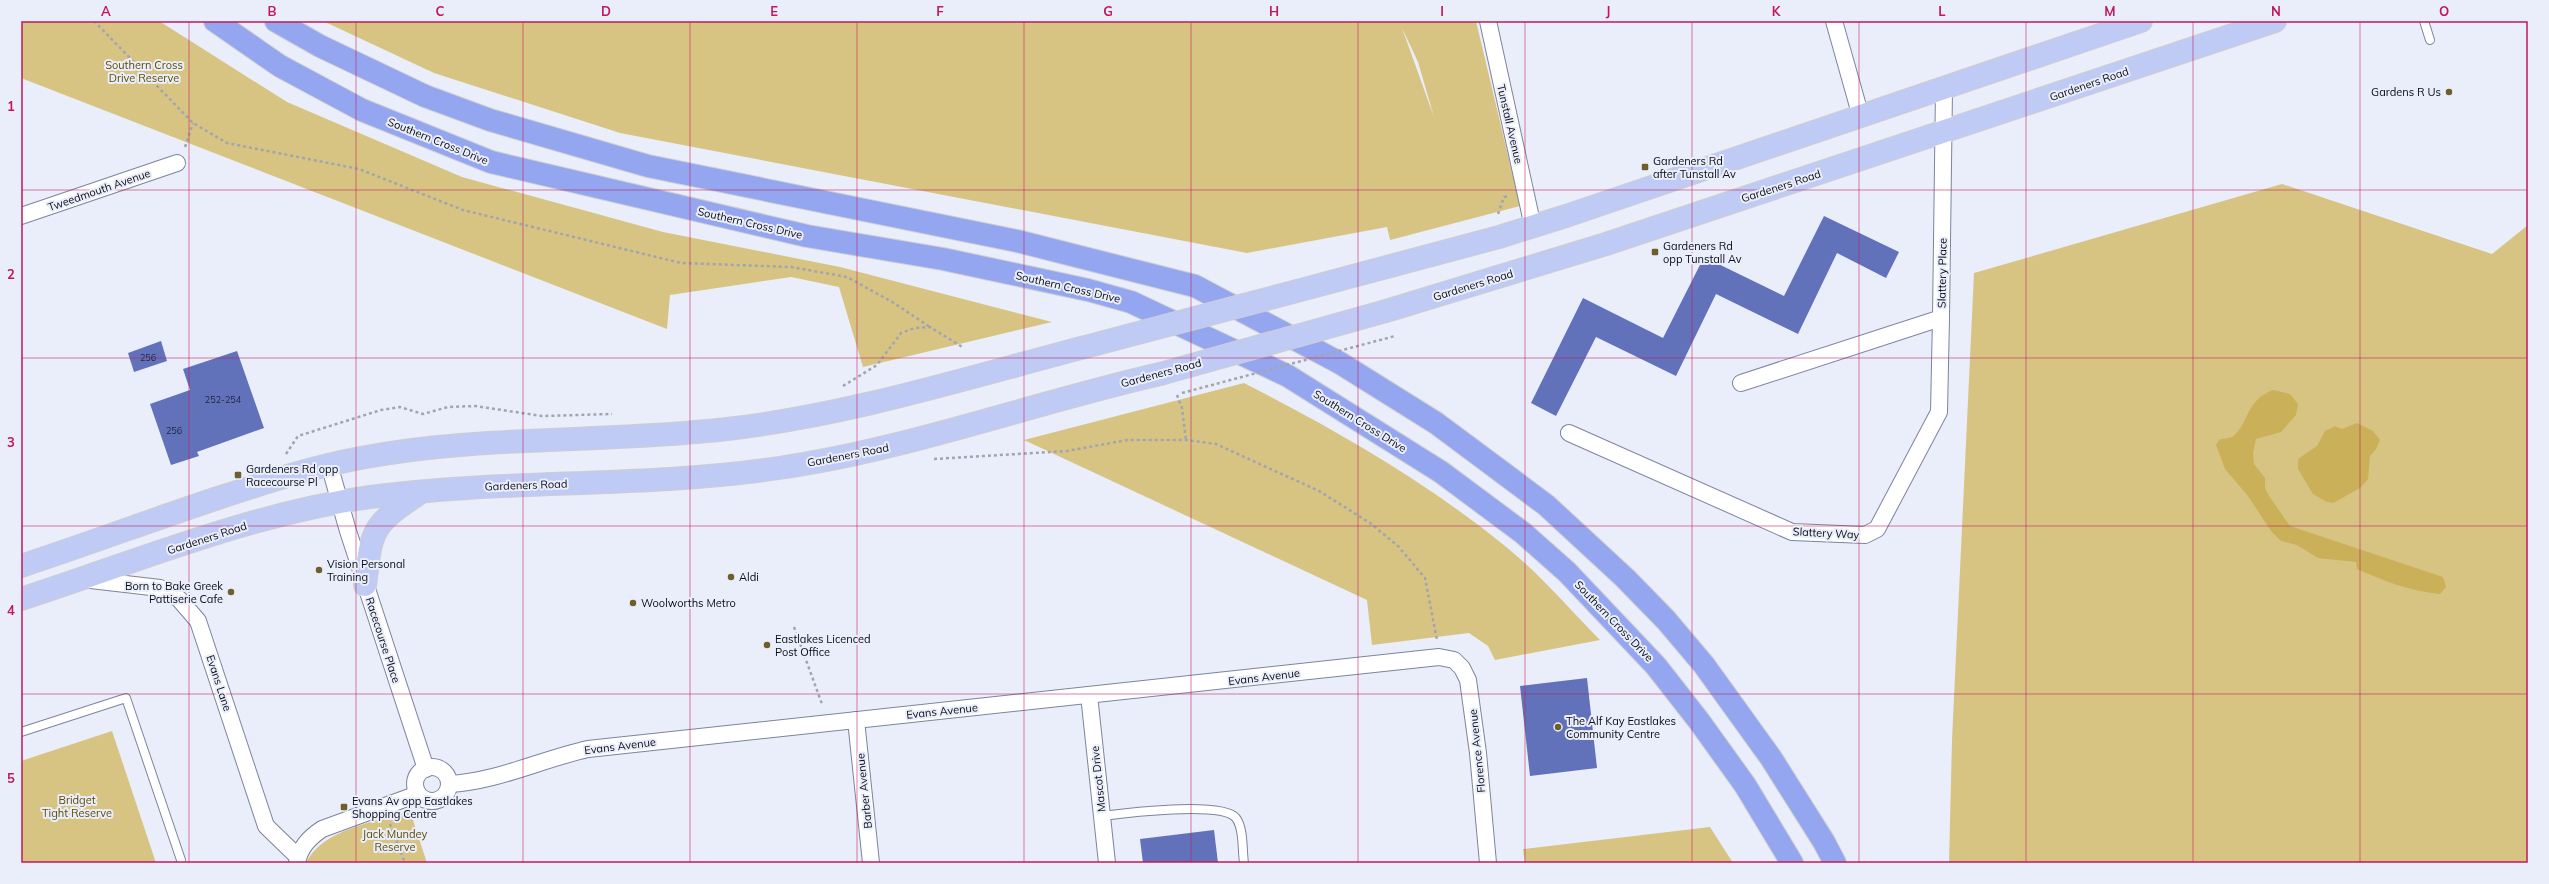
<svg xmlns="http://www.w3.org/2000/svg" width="2549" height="884" font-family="Mulish,sans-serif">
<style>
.green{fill:#d7c482;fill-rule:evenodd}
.water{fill:#cab058}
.building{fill:#6272ba}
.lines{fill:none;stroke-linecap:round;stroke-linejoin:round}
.lane-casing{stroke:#7c849f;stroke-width:10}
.street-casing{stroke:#7c849f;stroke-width:18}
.primary-casing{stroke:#ceced0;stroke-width:24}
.highway-casing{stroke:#ceced0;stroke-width:24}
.path{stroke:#a2a5b0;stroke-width:2.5;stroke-dasharray:3 3;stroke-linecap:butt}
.lane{stroke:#fff;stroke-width:8}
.street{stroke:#fff;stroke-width:16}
.primary{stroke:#bfcaf5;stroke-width:22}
.highway{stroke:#94a6ef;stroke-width:22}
.primary-bridge-casing{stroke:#ceced0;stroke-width:24;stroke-linecap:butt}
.path-bridge{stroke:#a2a5b0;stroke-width:2.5;stroke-dasharray:3 3;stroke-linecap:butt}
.primary-bridge{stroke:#bfcaf5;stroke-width:22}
.grid{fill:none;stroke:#c2185b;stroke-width:1;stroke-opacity:0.55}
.poi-dot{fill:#6d5e2c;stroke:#eaeefa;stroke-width:1.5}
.labels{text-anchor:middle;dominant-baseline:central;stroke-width:4;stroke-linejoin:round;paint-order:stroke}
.number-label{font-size:9px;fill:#1f253e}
.park-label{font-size:11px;fill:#5d4c02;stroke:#eaeefa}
.street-label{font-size:11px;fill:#090b15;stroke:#eaeefa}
.poi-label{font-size:11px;fill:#090b15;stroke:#eaeefa;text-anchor:start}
.neatline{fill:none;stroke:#c2185b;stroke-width:1.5}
.grid-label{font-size:13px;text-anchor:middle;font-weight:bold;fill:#c2185b}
</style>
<rect width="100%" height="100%" fill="#eaeefa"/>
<g class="green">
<path d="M 21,21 L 159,21 L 287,102 L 462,177 L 663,232 L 840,267 L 1052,322 L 863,367 L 839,287 L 791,277 L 670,295 L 667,329 L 21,78 Z"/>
<path d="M 323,21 L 1476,21 L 1520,206 L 1390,240 L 1387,227 L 1247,253 L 620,133 L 434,73 ZM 1402,28 L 1418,62 L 1434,117 Z"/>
<path d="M 2282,184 L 2492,254 L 2528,225 L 2528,863 L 1949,863 L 1952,740 L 1974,273 Z"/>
<path d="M 1244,383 C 1336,430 1425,481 1505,546 C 1540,574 1569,609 1600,640 L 1495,660 L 1488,646 L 1469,633 L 1372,645 L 1367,600 L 1024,440 Z"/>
<path d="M 112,731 L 156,863 L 21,863 L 21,761 Z"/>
<path d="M 410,811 L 427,863 L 306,863 C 322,829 376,822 410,811 Z"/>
<path d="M 1710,827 L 1733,863 L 1525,863 L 1523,849 Z"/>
</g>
<g class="water">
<path d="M 2273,390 L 2290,394 L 2298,404 L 2296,415 L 2281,432 L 2256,439 L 2253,453 L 2254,464 L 2265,478 L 2265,488 L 2269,496 L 2290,526 L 2443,577 L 2446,587 L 2440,594 C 2410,591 2384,581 2357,569 L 2356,562 L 2318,558 L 2297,545 L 2281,541 L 2271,531 L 2248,496 L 2225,469 L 2216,445 L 2219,440 C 2223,438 2228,439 2232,437 C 2250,424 2244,401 2273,390 Z"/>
<path d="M 2357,423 L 2373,431 L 2380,440 L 2376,449 L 2370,456 L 2368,479 L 2360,488 L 2333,503 L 2327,502 L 2313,494 L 2298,469 L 2298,459 L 2317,446 L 2325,431 L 2335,426 L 2342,429 Z"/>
</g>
<g class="building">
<path d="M 1824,216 L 1899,252 L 1886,278 L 1837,253 L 1798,334 L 1716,294 L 1676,376 L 1596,337 L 1556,416 L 1531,403 L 1583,298 L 1663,338 L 1704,257 L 1784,296 Z"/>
<path d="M 161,341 L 167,361 L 134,372 L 128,353 Z"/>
<path d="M 237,351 L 264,428 L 197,452 L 199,456 L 171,465 L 150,404 L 190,390 L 183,369 Z"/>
<path d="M 1587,678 L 1597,768 L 1530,776 L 1520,686 Z"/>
<path d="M 1214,830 L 1218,863 L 1143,863 L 1140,839 Z"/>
</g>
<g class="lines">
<g class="lane-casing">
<g id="lane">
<path d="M 2424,21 L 2430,40"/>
<path d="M 21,732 L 126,698 L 181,860"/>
<path d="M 1102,816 C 1125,813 1222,801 1236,818 C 1244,829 1242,850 1244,863"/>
</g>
</g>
<g class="street-casing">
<g id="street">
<path d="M 1488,21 L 1533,227"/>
<path d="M 1834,21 L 1861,117"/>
<path d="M 21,216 L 177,163"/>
<path d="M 1741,383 L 1941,318 L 1944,89"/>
<path d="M 1569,433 L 1792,532 L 1865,535 L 1877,529 L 1939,412 L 1941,318"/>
<path d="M 329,464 L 348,531 L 426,769"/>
<path d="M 82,579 L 160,588 L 179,599 L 198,621 L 266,826 L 298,857"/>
<path d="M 1089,695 L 1107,863"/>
<path d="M 856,720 L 871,863"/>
<circle cx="432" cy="784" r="17"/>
<path d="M 449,784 C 496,782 542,759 588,749 L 1439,657 L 1454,660 L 1462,668 L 1468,680 L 1478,753 L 1488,863"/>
<path d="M 297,863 C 300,847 309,838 322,829 L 418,794"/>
</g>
</g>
<g class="primary-casing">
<g id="primary">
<path d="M 1297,291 L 1499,237 L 1566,216 L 2141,21"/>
<path d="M 1386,311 L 1606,244 L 2275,21"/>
<path d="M 21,566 C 87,544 152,520 218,498 C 267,482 315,466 366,457 C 485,435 607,443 727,429 C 849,415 966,378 1085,347"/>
<path d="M 365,585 C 368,567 368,543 378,528 C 388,513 407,502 421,492"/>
<path d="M 21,599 C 135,562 250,514 370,497 C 505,479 643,488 779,468 C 909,449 1033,403 1160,374"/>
</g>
</g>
<g class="highway-casing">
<g id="highway">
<path d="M 215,21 L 280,66 L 362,110 L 491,162 L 807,236 L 943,259 L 1088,290 L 1131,302 L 1288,376 L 1441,472 L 1523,533 L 1567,572 L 1656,666 L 1699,721 L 1745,785 L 1792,863"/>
<path d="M 276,21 L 320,46 L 425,96 L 490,120 L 648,166 L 1017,241 L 1195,286 L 1340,363 L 1436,423 L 1546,505 L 1625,578 L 1666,620 L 1704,665 L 1771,758 L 1824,842 L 1835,863"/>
</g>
</g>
<g class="path">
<path d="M 94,21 L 193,123 L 227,143 L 359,169 L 463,210 L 681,263 L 791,267 L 847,277 L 894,303 L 930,327"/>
<path d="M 185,147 L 193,123"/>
<path d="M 1498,214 L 1504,197 L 1509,196"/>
<path d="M 843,386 L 877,365 L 901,333 L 915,328 L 930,327 L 964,348"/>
<path d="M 1177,395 L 1182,408 L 1186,440"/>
<path d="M 286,454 L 298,436 L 381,410 L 400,407 L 423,414 L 448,407 L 475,406 L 542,416 L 612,414"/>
<path d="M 934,459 L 1067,451 L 1127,440 L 1186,440 L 1216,444 L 1319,491 L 1370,523 L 1398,546 L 1425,578 L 1437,640"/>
<path d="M 794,627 L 822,704"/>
<path d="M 390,824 L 405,863"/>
</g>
<use href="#lane" class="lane"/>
<use href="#street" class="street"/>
<use href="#primary" class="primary"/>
<use href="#highway" class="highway"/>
<g class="primary-bridge-casing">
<g id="primary-bridge">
<path d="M 1085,347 L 1297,291"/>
<path d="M 1160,374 L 1386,311"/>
</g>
</g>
<path class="path-bridge" d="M 1182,393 L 1395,336"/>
<use href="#primary-bridge" class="primary-bridge"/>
</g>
<path class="grid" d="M 189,21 L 189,863M 356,21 L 356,863M 523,21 L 523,863M 690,21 L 690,863M 857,21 L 857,863M 1024,21 L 1024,863M 1191,21 L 1191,863M 1358,21 L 1358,863M 1525,21 L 1525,863M 1692,21 L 1692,863M 1859,21 L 1859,863M 2026,21 L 2026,863M 2193,21 L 2193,863M 2360,21 L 2360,863M 21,190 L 2528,190M 21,358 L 2528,358M 21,526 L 2528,526M 21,694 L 2528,694"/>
<g class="poi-dot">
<circle cx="2449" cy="92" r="4"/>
<rect x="1641" y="163" width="8" height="8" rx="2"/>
<rect x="1651" y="248" width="8" height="8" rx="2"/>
<rect x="234" y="471" width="8" height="8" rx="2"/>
<circle cx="319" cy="570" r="4"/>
<circle cx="731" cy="577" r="4"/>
<circle cx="231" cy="592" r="4"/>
<circle cx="633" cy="603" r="4"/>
<circle cx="767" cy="645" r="4"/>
<circle cx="1558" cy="727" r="4"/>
<rect x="340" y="803" width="8" height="8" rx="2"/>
</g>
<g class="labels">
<g class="number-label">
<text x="148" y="357">256</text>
<text x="223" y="399">252-254</text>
<text x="174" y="430">256</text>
</g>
<g class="park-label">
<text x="144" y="65">Southern Cross<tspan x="144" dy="13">Drive Reserve</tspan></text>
<text x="77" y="800">Bridget<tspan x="77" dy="13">Tight Reserve</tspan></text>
<text x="395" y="834">Jack Mundey<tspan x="395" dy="13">Reserve</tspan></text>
</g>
<g class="street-label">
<text transform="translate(2089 84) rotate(-19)">Gardeners Road</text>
<text transform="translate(1510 124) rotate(77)">Tunstall Avenue</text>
<text transform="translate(438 141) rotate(22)">Southern Cross Drive</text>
<text transform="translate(1781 186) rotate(-18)">Gardeners Road</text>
<text transform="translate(99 190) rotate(-19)">Tweedmouth Avenue</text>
<text transform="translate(750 223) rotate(13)">Southern Cross Drive</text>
<text transform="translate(1942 273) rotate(-89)">Slattery Place</text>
<text transform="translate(1473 285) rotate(-17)">Gardeners Road</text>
<text transform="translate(1068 287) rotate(13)">Southern Cross Drive</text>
<text transform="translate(1161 373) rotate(-15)">Gardeners Road</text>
<text transform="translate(1360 421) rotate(32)">Southern Cross Drive</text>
<text transform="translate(848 455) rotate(-11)">Gardeners Road</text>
<text transform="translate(526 485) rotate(-2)">Gardeners Road</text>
<text transform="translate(1826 533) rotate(3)">Slattery Way</text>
<text transform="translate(207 538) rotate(-18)">Gardeners Road</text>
<text transform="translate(1614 621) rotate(46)">Southern Cross Drive</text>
<text transform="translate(383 640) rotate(72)">Racecourse Place</text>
<text transform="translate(1264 677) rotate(-7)">Evans Avenue</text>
<text transform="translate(219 683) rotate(72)">Evans Lane</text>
<text transform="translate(942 711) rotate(-6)">Evans Avenue</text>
<text transform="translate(620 746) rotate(-7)">Evans Avenue</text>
<text transform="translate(1477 751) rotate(-96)">Florence Avenue</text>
<text transform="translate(1098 779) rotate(-96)">Mascot Drive</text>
<text transform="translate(864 791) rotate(-96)">Barber Avenue</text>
</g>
<g class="poi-label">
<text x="2441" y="92" text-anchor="end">Gardens R Us</text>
<text x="1653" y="161">Gardeners Rd<tspan x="1653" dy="13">after Tunstall Av</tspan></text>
<text x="1663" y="246">Gardeners Rd<tspan x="1663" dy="13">opp Tunstall Av</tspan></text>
<text x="246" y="469">Gardeners Rd opp<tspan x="246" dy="13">Racecourse Pl</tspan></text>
<text x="327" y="564">Vision Personal<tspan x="327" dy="13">Training</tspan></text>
<text x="739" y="577">Aldi</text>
<text x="223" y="586" text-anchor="end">Born to Bake Greek<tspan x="223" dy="13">Pattiserie Cafe</tspan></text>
<text x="641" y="603">Woolworths Metro</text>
<text x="775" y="639">Eastlakes Licenced<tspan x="775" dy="13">Post Office</tspan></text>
<text x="1566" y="721">The Alf Kay Eastlakes<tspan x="1566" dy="13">Community Centre</tspan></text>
<text x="352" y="801">Evans Av opp Eastlakes<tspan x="352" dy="13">Shopping Centre</tspan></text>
</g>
</g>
<rect width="2549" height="884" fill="none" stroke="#eaeefa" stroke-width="44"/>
<rect x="22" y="22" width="2505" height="840" class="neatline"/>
<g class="grid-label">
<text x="106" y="16">A</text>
<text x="272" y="16">B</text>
<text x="440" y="16">C</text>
<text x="606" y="16">D</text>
<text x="774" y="16">E</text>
<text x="940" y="16">F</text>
<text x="1108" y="16">G</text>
<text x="1274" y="16">H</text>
<text x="1442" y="16">I</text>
<text x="1608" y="16">J</text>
<text x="1776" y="16">K</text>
<text x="1942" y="16">L</text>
<text x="2110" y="16">M</text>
<text x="2276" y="16">N</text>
<text x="2444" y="16">O</text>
<text x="11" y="111">1</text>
<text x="11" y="279">2</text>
<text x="11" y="447">3</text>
<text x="11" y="615">4</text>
<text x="11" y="783">5</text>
</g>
</svg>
